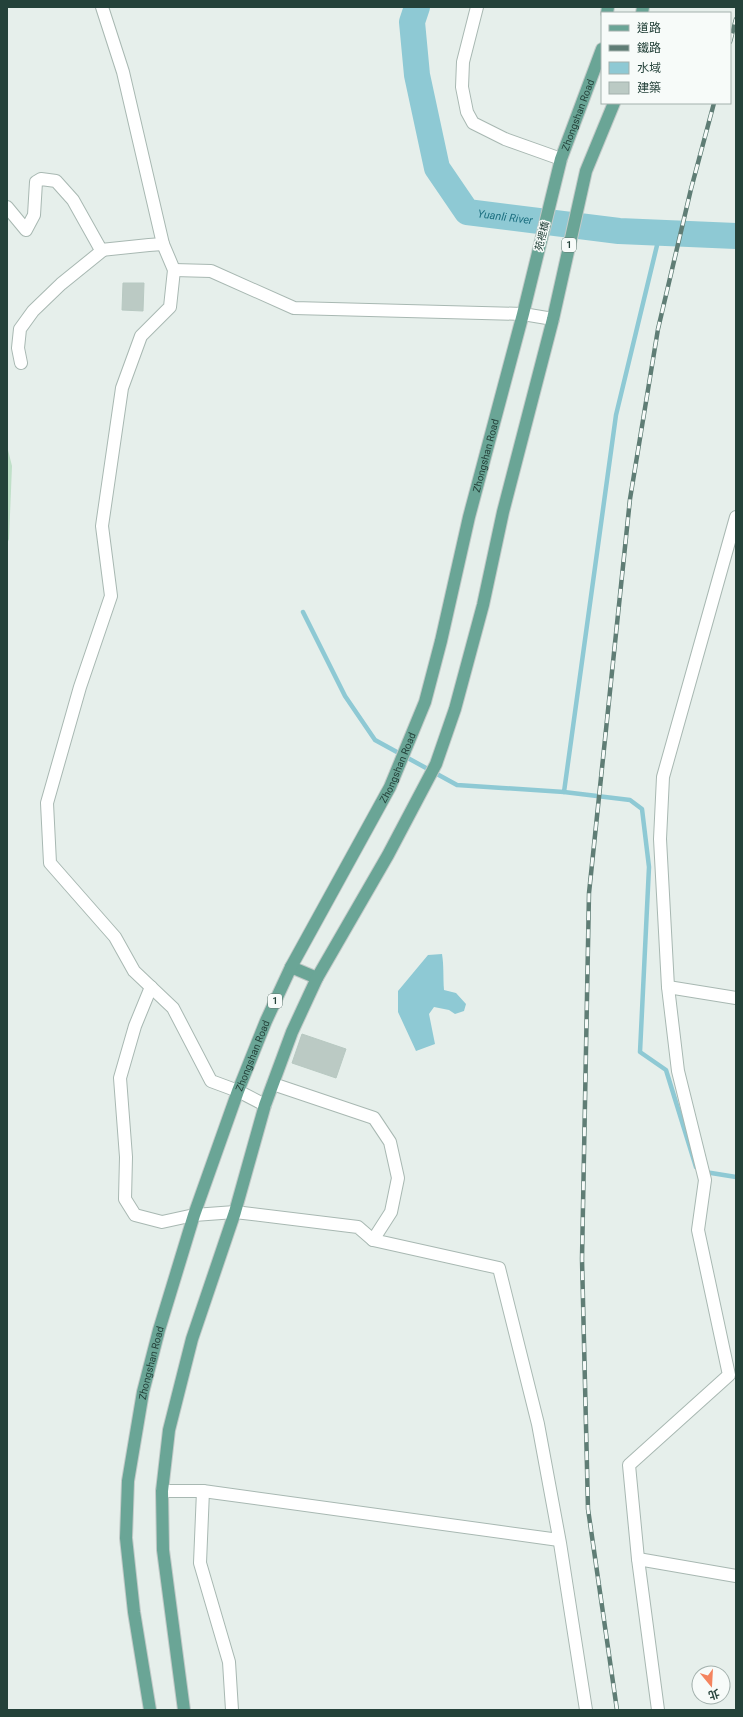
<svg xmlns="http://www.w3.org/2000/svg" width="743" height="1717" font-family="Roboto,'Noto Sans TC',sans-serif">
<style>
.green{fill:#bfe0c8}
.water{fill:#8ec9d4}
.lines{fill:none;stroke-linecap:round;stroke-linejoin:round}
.stream{stroke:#8ec9d4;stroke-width:4.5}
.river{stroke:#8ec9d4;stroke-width:26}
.building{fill:#bbcac4;stroke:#b8c9c2}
.minor-casing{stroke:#a8b8b2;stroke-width:14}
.major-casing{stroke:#c2cac8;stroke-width:14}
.minor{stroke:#fff;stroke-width:12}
.major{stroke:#6aa596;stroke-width:12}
.rail-casing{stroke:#5f7d75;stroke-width:4.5}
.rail{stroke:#f7fbf9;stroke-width:3;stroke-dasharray:9;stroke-linecap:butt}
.labels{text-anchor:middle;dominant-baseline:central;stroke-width:3;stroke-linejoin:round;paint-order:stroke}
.shield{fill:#f7fbf9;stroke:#637a73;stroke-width:1}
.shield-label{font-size:9px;font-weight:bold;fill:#24423a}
.street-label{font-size:10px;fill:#24423a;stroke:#f7fbf9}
.water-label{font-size:11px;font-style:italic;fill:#1c6f80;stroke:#f7fbf9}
</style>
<rect width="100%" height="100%" fill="#e6efeb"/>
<path class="green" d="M 7,446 L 12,466 L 9,539 L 7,544 Z"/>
<path class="water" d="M 442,954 C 444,966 443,977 444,990 L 456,993 L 466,1004 L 464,1011 L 455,1014 L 449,1010 L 434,1007 L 429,1014 L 435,1044 L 416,1051 L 398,1012 L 398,991 L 428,955 Z"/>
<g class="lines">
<g class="stream">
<path d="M 303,612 L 345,696 L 375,740 L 457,785 L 564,792 L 616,415 L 660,233"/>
<path d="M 564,792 L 630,800 L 642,809 L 649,867 L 640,1052 L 666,1070 L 696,1167"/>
<path d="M 705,1172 L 736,1177"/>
</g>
<path class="river" id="s1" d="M 417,7 L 412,22 L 417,75 L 437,168 L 467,212 L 619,231 L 736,236"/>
</g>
<g class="building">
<path d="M 123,283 L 144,283 L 143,311 L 122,310 Z"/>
<path d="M 302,1034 L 346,1049 L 336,1078 L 292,1063 Z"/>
</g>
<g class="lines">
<g class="minor-casing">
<g id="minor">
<path d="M 102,7 L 123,72 L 163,244 L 174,270 L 170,307 L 141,336 L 122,388 L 102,526 L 111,596 L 80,687 L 47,803 L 50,863 L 115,937 L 134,971 L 173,1008 L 211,1081 L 238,1091 L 265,1105"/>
<path d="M 477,7 L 463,62 L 462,87 L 467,112 L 473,123 L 505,139 L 561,159"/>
<path d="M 7,207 L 26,230 L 34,215 L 36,182 L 41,179 L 56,181 L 73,200 L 101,250 L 149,245 L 163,244"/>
<path d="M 174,270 L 211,271 L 294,308 L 523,314 L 553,319"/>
<path d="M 21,363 L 18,348 L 20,329 L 33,311 L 61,284 L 103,250"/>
<path d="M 151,987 L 135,1026 L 120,1078 L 126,1157 L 125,1199 L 135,1215 L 162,1222 L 194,1215 L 235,1212 L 358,1227 L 373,1240 L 499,1268 L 538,1424 L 560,1543 L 586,1710"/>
<path d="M 668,987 L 736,998"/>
<path d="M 273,1084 L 374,1118 L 390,1142 L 398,1178 L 391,1212 L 373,1240"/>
<path d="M 162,1491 L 203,1491 L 559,1540"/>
<path d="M 203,1491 L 200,1563 L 229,1662 L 232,1710"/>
<path d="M 638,1559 L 736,1576"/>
<path d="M 658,1710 L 638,1559 L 629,1465 L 729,1375 L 698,1230 L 705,1180 L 678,1071 L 668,987 L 660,839 L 663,777 L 736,517"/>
</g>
</g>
<g class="major-casing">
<g id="major">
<path d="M 607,13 L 608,7"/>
<path d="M 642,13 L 643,7"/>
<path d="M 291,967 L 317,978"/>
<path id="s2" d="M 150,1710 L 134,1612 L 126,1538 L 128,1481 L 143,1392 L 159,1330 L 194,1215 L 238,1091 L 266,1021 L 291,967 L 390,787 L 425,702 L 441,641 L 469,517 L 523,314 L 561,159 L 602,49"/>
<path d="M 184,1710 L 163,1550 L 162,1491 L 169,1430 L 192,1339 L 235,1212 L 265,1105 L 292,1032 L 317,978 L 388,855 L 436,764 L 455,709 L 483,605 L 503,512 L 553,319 L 586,171 L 614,103"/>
</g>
</g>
<use href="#minor" class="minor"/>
<use href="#major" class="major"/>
<g class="rail-casing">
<g id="rail">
<path d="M 730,42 L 736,19"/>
<path d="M 617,1710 L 588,1509 L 582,1259 L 589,893 L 630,499 L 658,329 L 691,189 L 714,103"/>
</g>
</g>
<use href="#rail" class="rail"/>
</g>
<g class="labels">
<g class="shield">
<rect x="562" y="238" width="14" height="14" rx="3"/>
<rect x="268" y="994" width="14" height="14" rx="3"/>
</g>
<g class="shield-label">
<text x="569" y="245">1</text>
<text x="275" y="1001">1</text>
</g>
<g class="street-label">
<text stroke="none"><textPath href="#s2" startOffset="1676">Zhongshan Road</textPath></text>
<text transform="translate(542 236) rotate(-76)">苑裡橋</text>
<text stroke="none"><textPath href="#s2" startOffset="1323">Zhongshan Road</textPath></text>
<text stroke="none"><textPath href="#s2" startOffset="998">Zhongshan Road</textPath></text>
<text stroke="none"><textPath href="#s2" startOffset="675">Zhongshan Road</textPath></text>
<text stroke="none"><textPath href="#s2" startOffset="351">Zhongshan Road</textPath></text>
</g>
<g class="water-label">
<text stroke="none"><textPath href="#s1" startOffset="256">Yuanli River</textPath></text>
</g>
</g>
<rect width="743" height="1717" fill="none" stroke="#24423a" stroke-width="16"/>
<rect x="601" y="12" width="130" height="92" fill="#f7fbf9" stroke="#a3b1ad"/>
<rect x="609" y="25" width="20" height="6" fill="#6aa596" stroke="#a3b1ad"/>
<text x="637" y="32" font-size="12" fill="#24423a">道路</text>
<rect x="609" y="45" width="20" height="6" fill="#5f7d75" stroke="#a3b1ad"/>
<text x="637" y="52" font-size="12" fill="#24423a">鐵路</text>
<rect x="609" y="62" width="20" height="12" fill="#8ec9d4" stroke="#a3b1ad"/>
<text x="637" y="72" font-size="12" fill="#24423a">水域</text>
<rect x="609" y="82" width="20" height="12" fill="#bbcac4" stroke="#a3b1ad"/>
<text x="637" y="92" font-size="12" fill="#24423a">建築</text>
<g transform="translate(711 1685) rotate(162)"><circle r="19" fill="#f7fbf9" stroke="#a3b1ad"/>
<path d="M0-3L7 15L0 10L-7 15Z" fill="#f4845f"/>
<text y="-6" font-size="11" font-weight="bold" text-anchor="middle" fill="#24423a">北</text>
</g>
</svg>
